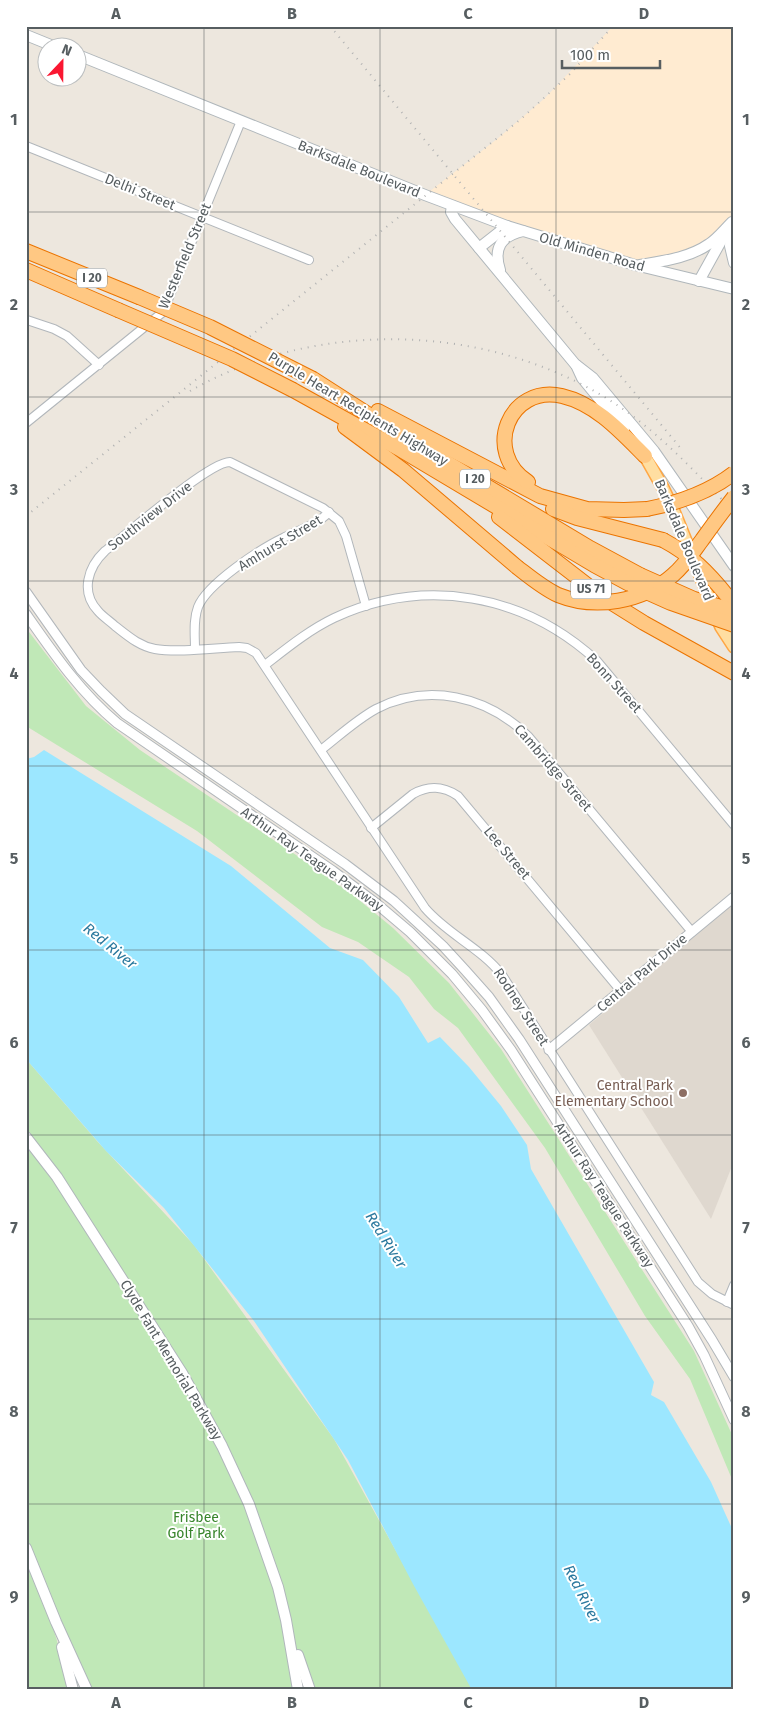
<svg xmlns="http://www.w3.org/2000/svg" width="760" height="1716" font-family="'Fira Sans',sans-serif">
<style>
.commercial{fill:#ffebd1}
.education{fill:#dfd8cf}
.green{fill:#c0e8b7}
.water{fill:#9ce7ff}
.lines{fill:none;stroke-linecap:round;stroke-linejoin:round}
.minor-casing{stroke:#b2b7bb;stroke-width:10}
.tertiary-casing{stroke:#b2b7bb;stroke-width:11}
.secondary-casing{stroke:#b0b7bb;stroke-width:12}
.primary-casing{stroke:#ffa745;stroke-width:14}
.motorway-casing{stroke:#eb7400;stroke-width:16}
.minor{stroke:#fff;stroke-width:8}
.tertiary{stroke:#fff;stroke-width:9}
.secondary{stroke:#fff;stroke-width:10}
.primary{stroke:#ffdea1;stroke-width:11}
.motorway{stroke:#ffc883;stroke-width:14}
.rail{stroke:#b1b2b2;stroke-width:2;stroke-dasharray:1 6;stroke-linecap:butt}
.motorway-bridge-casing{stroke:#eb7400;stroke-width:16;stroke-linecap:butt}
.motorway-bridge{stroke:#ffc883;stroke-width:14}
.grid{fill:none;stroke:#575e61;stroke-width:1;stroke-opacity:0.55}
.education-dot{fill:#8d6e63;stroke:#fff;stroke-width:2}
.labels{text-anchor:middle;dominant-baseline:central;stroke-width:4;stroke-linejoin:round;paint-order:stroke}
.shield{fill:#fff;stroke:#898e90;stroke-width:1}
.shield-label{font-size:12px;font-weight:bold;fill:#575e61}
.street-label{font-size:14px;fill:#575e61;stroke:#fff}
.education-label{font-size:14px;fill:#785e54;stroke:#fff;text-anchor:end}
.park-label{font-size:14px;fill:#38852c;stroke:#fff}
.water-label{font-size:15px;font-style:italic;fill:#2b799e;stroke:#fff}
.neatline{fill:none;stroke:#575e61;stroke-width:2}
.grid-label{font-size:16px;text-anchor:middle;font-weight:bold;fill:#575e61}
</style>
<rect width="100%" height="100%" fill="#ede7de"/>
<path class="commercial" d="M 613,26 L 734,26 L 734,219 L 709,244 L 635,265 L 425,195 L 497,139 L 545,98 Z"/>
<path class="education" d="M 734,903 L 734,1161 L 711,1219 L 589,1025 Z"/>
<g class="green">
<path d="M 26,628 L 86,706 L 140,750 L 299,857 L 353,895 L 393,928 L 449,983 L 501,1049 L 694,1351 L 734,1439 L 734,1484 L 690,1379 L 645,1316 L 545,1148 L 458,1028 L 434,1009 L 409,977 L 358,942 L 322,927 L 197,831 L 26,726 Z"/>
<path d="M 26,1059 L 97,1141 L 194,1245 L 334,1439 L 473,1690 L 89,1690 L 26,1542 Z"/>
<path d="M 26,1558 C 45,1600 60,1644 69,1690 L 26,1690 Z"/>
</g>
<path class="water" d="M 44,750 L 231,866 L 330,948 L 363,960 L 399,997 L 428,1043 L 440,1037 L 469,1067 L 501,1106 L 527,1145 L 531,1169 L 654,1382 L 651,1395 L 664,1402 L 711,1482 L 734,1533 L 734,1690 L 472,1690 L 413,1584 L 348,1460 L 254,1321 L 164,1208 L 106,1151 L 26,1059 L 26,759 L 34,757 Z"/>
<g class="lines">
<g class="minor-casing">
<g id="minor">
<path d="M 26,146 L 309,260"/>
<path d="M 27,320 L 54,329 L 67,336 L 99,365"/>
<path d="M 26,423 L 163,312 L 241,121"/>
<path d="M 366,606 L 346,536 L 339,521 L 323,508 L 230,462 C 210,461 126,535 105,551 C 88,567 80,592 98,611 C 103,617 110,621 115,626 C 128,636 139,646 155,649 C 179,653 214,648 239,647 L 247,648 L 256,653 L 425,908 C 447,934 481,948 502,975 L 698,1282 L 712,1294 L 734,1305"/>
<path d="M 195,649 C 195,635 193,620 198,607 C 207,584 260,549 283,538 C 299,530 317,525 329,512"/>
<path d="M 265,665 C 287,648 309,630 334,618 C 425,576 524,594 597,661 L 734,825"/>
<path d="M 321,750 C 339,736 356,720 376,709 C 428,682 487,696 528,736 L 692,932"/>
<path d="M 371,828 L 413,794 C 429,785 443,786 458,796 L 621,991"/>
<path d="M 727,1302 L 734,1285"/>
</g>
</g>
<g class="tertiary-casing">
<g id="tertiary">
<path d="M 26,592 L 81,670 L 101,691 L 125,714 L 345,864 L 394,901 L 443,946 L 465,970 L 489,997 L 519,1039 L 712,1340 L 734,1377"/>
<path d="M 26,614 C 54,654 80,692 117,723 L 333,871 L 377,904 L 410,932 L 452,974 L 482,1010 L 511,1050 L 688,1326 L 704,1355 L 734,1420"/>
<path d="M 549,1050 L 734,897"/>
</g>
</g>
<g class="secondary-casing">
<g id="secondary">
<path d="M 26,35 L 58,48"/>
<path d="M 78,55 L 425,195 L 507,226 L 635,265 L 734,289"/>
<path d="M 452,206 L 451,212 L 455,219 L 575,364 L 593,378 L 654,451 L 734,566"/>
<path d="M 731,226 L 730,246 L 734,263"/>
<path d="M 479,248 L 507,226"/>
<path d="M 640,265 C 663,261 689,258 709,244 C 717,239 724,230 732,222"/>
<path d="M 500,270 C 493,248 501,236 523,231"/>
<path d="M 699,281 L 725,234"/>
<path d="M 576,365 L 582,378 L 624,429"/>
<path d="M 26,1137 L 57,1177 L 182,1373 L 222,1446 L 249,1504 L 278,1587 L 286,1620 L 298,1690"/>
<path d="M 26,1548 L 56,1622 L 87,1690"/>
<path d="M 62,1647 L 73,1690"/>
<path d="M 298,1655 L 310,1690"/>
</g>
</g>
<g class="primary-casing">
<path id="primary" d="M 645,456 L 663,488 L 673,509 L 721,627 L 734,647"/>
</g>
<g class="motorway-casing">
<g id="motorway">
<path d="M 26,251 L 139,297"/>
<path d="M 26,270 L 118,310"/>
<path d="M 313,379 L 391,429 L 590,548 L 640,575"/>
<path d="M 293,390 L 401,450 L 594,565 L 633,586"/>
<path d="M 378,411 L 540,496 L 587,509 L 624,510 L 647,509"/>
<path d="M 345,427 L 403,470 L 517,567"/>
<path d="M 528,482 C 482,452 509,384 562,396 C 596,404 621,432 645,456"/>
<path d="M 553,509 L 577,518 L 663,540"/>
<path d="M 499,517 L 604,598 L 644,623 L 734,673"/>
</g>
</g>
<use href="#minor" class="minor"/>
<use href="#tertiary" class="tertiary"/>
<use href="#secondary" class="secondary"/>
<use href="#primary" class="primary"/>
<use href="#motorway" class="motorway"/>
<g class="rail">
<path d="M 330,26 L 683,451"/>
<path d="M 190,391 C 319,317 493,323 617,405 C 662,435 697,474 734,512"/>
<path d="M 26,516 L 521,119 L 571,73 L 613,26"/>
</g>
<g class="motorway-bridge-casing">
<g id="motorway-bridge">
<path d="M 139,297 L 210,327 L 313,379"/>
<path d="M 118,310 L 232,359 L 293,390"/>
<path d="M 647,509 C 678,503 708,493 734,473"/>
<path d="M 663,540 C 691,555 708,572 728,597"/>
<path d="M 517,567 C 530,577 543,588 558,595 C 595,610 643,602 673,575 C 685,565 693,552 702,540 C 712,526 723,511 734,497"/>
<path d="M 640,575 L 694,599 L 734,611"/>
<path d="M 633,586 L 671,603 L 734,625"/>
</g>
</g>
<use href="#motorway-bridge" class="motorway-bridge"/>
</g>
<path class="grid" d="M 204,26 L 204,1690M 380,26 L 380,1690M 556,26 L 556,1690M 26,212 L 734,212M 26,397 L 734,397M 26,581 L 734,581M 26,766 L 734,766M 26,950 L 734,950M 26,1135 L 734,1135M 26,1319 L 734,1319M 26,1504 L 734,1504"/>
<circle class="education-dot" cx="683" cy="1093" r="5"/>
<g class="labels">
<g class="shield">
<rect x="77" y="268.5" width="30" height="19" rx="4"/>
<rect x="460" y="469.5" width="30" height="19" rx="4"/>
<rect x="571" y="579.5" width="40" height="19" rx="4"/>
</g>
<g class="shield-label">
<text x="92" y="278">I 20</text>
<text x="475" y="479">I 20</text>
<text x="591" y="589">US 71</text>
</g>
<g class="street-label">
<text transform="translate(359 169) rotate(22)">Barksdale Boulevard</text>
<text transform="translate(140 192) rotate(22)">Delhi Street</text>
<text transform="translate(592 252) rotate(16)">Old Minden Road</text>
<text transform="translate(185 256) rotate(-67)">Westerfield Street</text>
<text transform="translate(358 409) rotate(31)">Purple Heart Recipients Highway</text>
<text transform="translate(150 516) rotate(-38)">Southview Drive</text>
<text transform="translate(684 540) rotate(67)">Barksdale Boulevard</text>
<text transform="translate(280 543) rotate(-31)">Amhurst Street</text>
<text transform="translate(614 683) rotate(48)">Bonn Street</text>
<text transform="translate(553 768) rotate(49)">Cambridge Street</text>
<text transform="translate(507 853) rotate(50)">Lee Street</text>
<text transform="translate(312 859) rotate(35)">Arthur Ray Teague Parkway</text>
<text transform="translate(642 973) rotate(-40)">Central Park Drive</text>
<text transform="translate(521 1007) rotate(57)">Rodney Street</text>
<text transform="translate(604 1195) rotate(57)">Arthur Ray Teague Parkway</text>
<text transform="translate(171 1360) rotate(59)">Clyde Fant Memorial Parkway</text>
</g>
<g class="education-label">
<text x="673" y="1085">Central Park<tspan x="673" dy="16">Elementary School</tspan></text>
</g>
<g class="park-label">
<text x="196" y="1517">Frisbee<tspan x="196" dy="16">Golf Park</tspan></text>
</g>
<g class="water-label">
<text transform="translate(110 946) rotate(39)">Red River</text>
<text transform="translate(386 1240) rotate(58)">Red River</text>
<text transform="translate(582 1594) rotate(63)">Red River</text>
</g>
</g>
<rect width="760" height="1716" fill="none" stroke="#ffffff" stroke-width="55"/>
<g transform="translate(62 62) rotate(22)"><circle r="24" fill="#ffffff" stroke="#bcbfc0"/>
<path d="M0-4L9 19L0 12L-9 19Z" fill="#fa1731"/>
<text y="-8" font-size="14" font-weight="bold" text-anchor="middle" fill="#575e61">N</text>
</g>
<path d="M562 60v8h98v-8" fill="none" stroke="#575e61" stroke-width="2.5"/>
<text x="570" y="60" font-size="15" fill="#575e61" stroke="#ffffff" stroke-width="4" paint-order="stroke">100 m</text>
<rect x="28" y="28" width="704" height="1660" class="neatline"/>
<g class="grid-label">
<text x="116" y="19">A</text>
<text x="292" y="19">B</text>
<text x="468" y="19">C</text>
<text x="644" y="19">D</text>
<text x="14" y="125">1</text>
<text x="746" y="125">1</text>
<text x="14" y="310">2</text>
<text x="746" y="310">2</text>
<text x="14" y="495">3</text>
<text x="746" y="495">3</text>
<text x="14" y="679">4</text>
<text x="746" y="679">4</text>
<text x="14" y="864">5</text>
<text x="746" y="864">5</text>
<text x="14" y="1048">6</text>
<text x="746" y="1048">6</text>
<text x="14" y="1233">7</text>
<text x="746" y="1233">7</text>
<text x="14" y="1417">8</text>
<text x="746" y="1417">8</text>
<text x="14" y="1602">9</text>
<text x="746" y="1602">9</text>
<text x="116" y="1708">A</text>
<text x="292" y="1708">B</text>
<text x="468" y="1708">C</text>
<text x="644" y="1708">D</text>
</g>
</svg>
